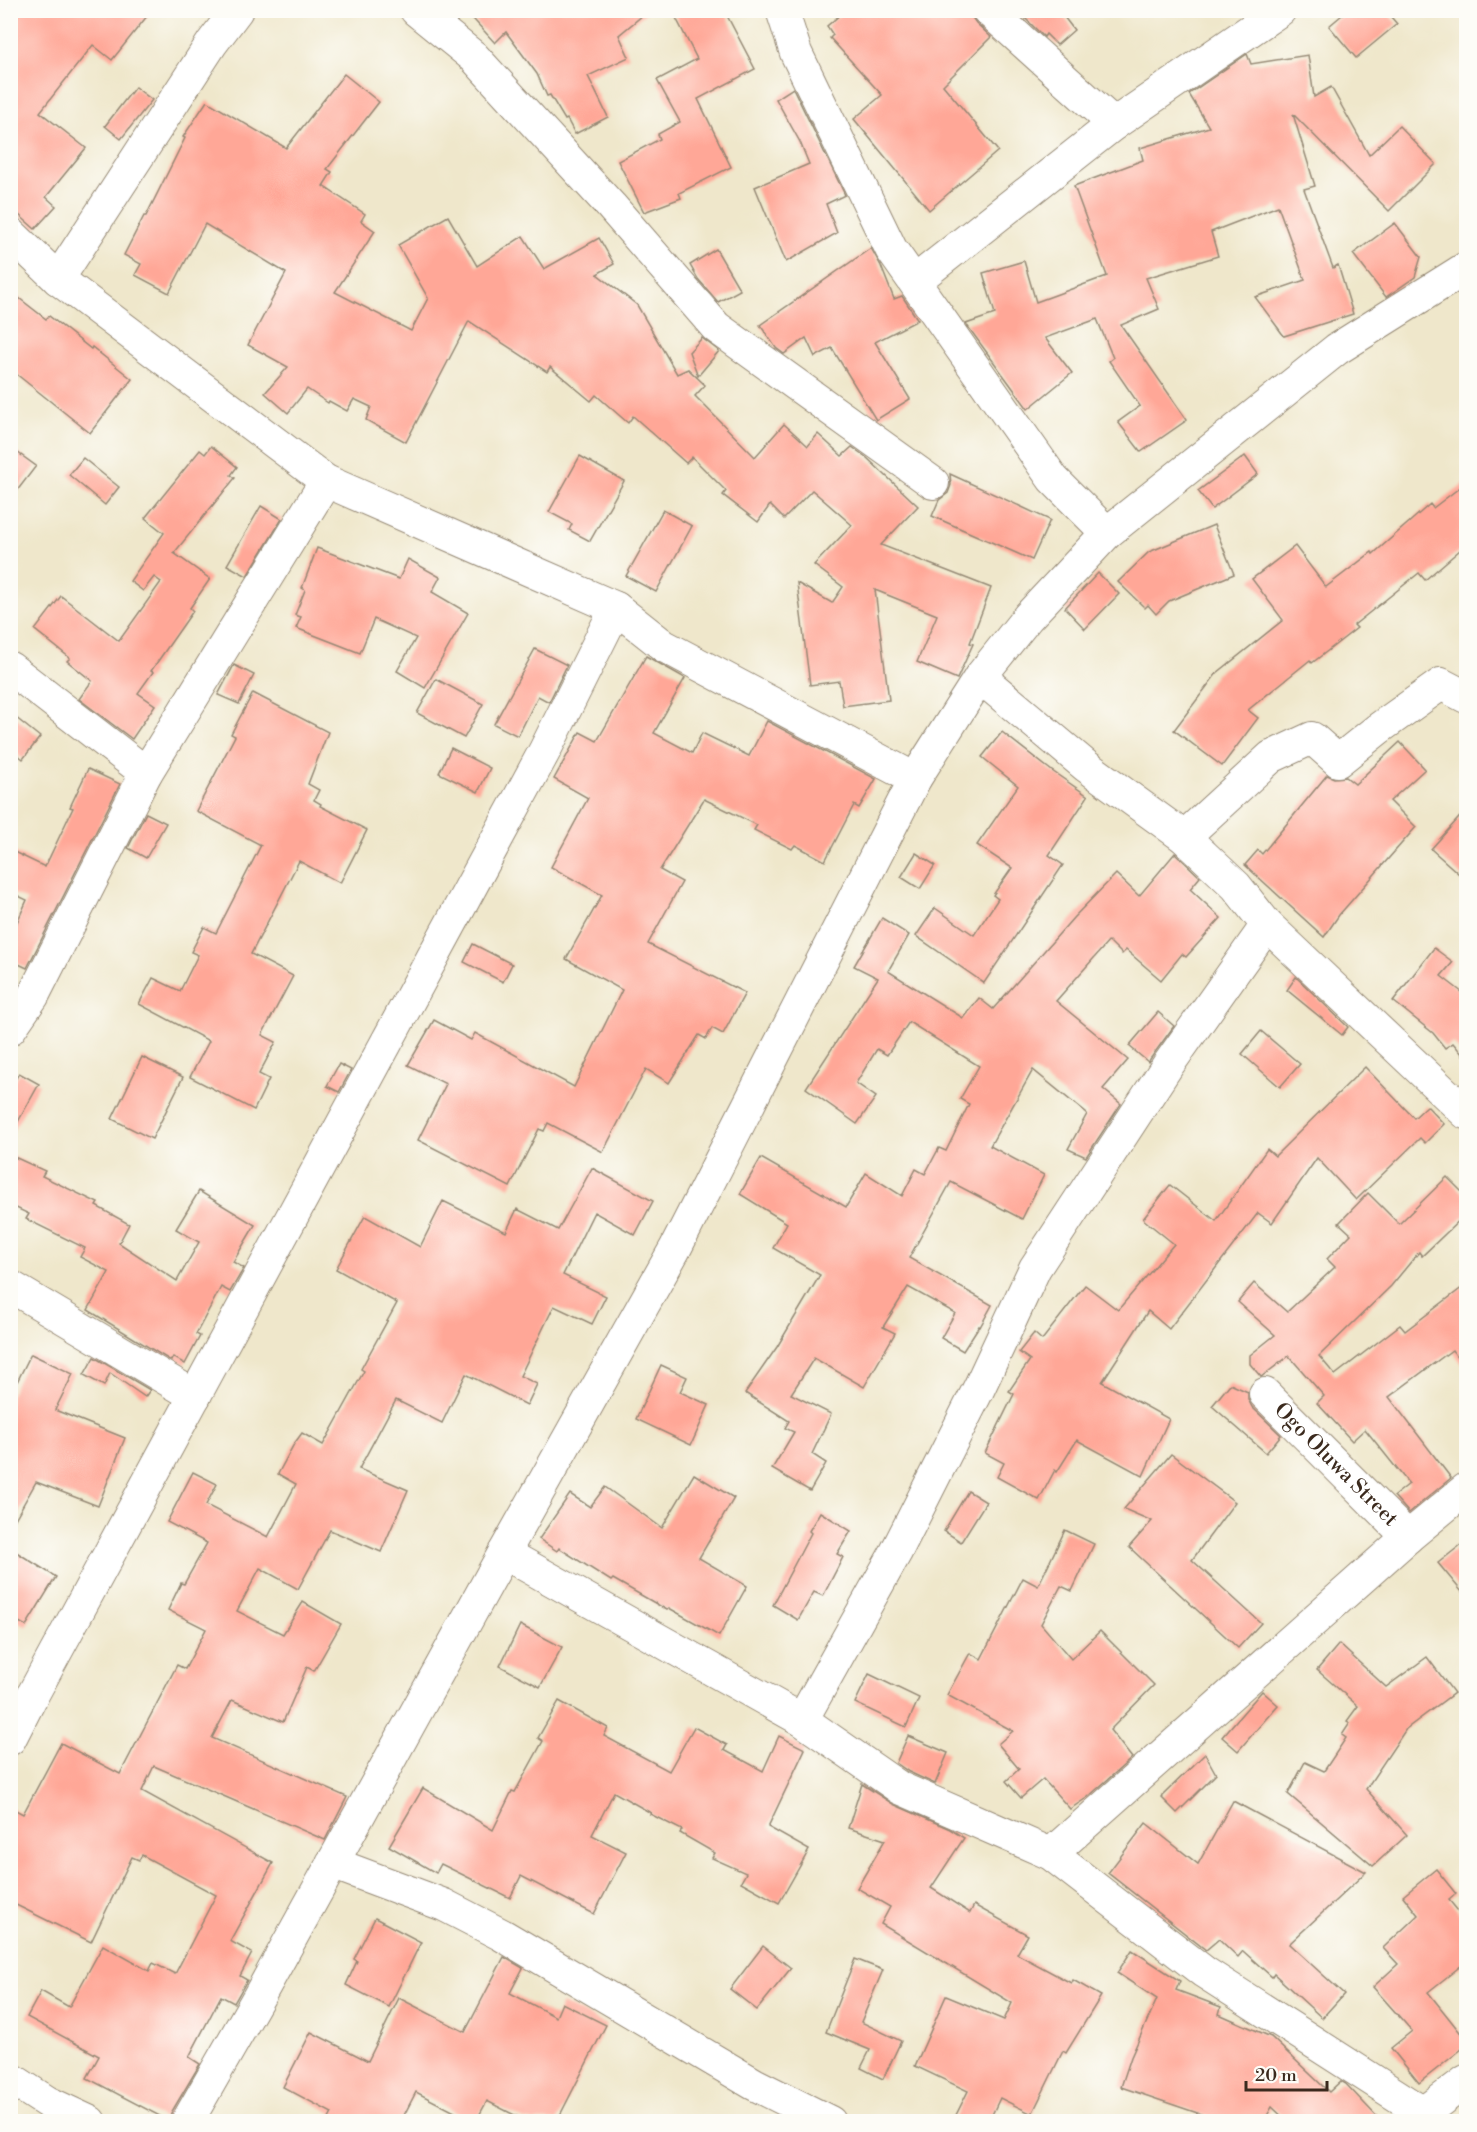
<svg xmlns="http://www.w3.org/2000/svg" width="1477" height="2132" font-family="'Libre Bodoni',serif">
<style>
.building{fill:#ffa797}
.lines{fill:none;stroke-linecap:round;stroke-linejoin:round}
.street-casing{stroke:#958874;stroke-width:34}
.street{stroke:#fff;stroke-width:32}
.labels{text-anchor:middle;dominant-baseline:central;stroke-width:4.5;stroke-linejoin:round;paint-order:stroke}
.street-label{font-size:21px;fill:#3b2a1e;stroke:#fdfcf7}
</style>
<rect width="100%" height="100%" fill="#fdfcf7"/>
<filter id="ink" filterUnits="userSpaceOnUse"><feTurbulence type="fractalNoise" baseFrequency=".0167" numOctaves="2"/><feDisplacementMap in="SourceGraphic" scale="12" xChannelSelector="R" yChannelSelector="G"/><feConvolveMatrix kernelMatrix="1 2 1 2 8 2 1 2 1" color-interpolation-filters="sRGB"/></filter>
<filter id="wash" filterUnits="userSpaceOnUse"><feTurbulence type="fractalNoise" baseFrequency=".008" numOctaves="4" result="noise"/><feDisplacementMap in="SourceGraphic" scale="24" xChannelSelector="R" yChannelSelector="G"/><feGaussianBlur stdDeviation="1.35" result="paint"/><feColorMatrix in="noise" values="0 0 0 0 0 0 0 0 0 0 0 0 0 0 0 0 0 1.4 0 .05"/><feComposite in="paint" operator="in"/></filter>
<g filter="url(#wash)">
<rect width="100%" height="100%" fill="#efe7cb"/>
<g id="blocks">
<g class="building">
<path d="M 10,10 L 152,10 L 112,60 L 93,45 L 40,112 L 86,148 L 46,197 L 56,206 L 35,229 L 10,207 Z"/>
<path d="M 465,10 L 649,10 L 619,35 L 629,57 L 588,76 L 608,117 L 575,134 L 567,119 L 565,120 L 550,95 L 547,96 L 537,74 L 506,32 L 495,43 Z"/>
<path d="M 672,10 L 724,10 L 755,69 L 698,99 L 731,167 L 679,193 L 681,198 L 644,212 L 618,161 L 660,139 L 658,134 L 680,122 L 657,80 L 697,59 Z"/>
<path d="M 846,10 L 971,10 L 971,16 L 976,23 L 991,37 L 943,85 L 998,151 L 929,210 L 854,119 L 882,95 L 830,38 L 833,35 L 827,26 Z"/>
<path d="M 1017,10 L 1070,10 L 1064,17 L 1074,30 L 1057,45 L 1046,34 L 1044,37 Z"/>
<path d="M 1348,10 L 1385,10 L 1397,24 L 1356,58 L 1329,26 Z"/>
<path d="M 1247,54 L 1251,64 L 1308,55 L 1314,97 L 1331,87 L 1369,155 L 1399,126 L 1436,164 L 1389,211 L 1293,114 L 1315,186 L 1304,189 L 1333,268 L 1338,265 L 1353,314 L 1284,336 L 1255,297 L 1305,280 L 1278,206 L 1211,232 L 1218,256 L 1146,278 L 1159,309 L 1121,325 L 1187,420 L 1141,452 L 1118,422 L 1140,406 L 1109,361 L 1113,358 L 1097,319 L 1045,338 L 1072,373 L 1028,409 L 966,324 L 995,314 L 983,273 L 1024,261 L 1036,302 L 1107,276 L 1074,186 L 1143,160 L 1140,148 L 1209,127 L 1189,94 Z"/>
<path d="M 344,74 L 379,102 L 327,169 L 332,172 L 323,186 L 365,214 L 361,221 L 375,231 L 335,292 L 411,331 L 428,298 L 398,245 L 448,216 L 477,266 L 523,236 L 544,269 L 599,238 L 614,264 L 597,274 L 637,305 L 677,374 L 688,369 L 705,385 L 695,396 L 755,457 L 784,424 L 808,446 L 818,434 L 842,456 L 852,447 L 866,457 L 918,506 L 881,545 L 991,588 L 970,643 L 973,644 L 957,679 L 917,662 L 937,615 L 875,590 L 889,700 L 843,706 L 839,681 L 810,685 L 797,583 L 832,603 L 843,587 L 814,565 L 852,525 L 812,490 L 784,519 L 770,505 L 758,522 L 723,495 L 726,491 L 692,457 L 686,463 L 633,416 L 628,423 L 596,395 L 591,401 L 550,367 L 547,372 L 469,321 L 406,442 L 366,420 L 371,407 L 354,399 L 347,411 L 329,401 L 328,403 L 307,389 L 288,413 L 265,393 L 288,367 L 248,345 L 286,273 L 205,224 L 169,293 L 135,275 L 141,264 L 124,255 L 144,216 L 146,216 L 185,138 L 183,137 L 207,101 L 286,148 Z"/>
<path d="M 135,87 L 152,100 L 121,139 L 105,126 Z"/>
<path d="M 793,88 L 845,195 L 826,204 L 837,233 L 786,262 L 755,187 L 809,164 L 800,142 L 776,99 Z"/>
<path d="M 1395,223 L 1421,257 L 1415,277 L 1386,297 L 1353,254 Z"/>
<path d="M 871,248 L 881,266 L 894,299 L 902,296 L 918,320 L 875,342 L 910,399 L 876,420 L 832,348 L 815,357 L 806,338 L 784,354 L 776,348 L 760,325 Z"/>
<path d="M 716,249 L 740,290 L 718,302 L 698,279 L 690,265 Z"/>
<path d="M 10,291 L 46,319 L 49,316 L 91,349 L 92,347 L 132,379 L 90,433 L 10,369 Z"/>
<path d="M 702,338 L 719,351 L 698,376 L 689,352 Z"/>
<path d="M 211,446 L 237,467 L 231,475 L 235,478 L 174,553 L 210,579 L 190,608 L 193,611 L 151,671 L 153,672 L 138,693 L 155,705 L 132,739 L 79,699 L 92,681 L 67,661 L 70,658 L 35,630 L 61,596 L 119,641 L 161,582 L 154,577 L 143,591 L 130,581 L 164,533 L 145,518 L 200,450 L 205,454 Z"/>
<path d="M 10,447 L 36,466 L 10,500 Z"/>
<path d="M 580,456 L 624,481 L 590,541 L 569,530 L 572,524 L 549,512 Z"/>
<path d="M 1245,456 L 1258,474 L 1212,509 L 1198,491 Z"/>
<path d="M 83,458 L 119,487 L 105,505 L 69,475 Z"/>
<path d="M 950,474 L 1050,520 L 1032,560 L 932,516 L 939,500 L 948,493 L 951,485 Z"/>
<path d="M 1467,482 L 1467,544 L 1425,580 L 1419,573 L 1354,625 L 1357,628 L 1312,663 L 1310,660 L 1248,710 L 1258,718 L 1222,766 L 1174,730 L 1217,673 L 1283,620 L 1252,579 L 1295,546 L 1326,587 L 1372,552 L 1373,554 L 1430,504 L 1433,508 Z"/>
<path d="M 261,506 L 282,519 L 247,576 L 227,565 Z"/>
<path d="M 663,510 L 692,526 L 656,592 L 626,576 Z"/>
<path d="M 1214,525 L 1234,574 L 1169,601 L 1156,614 L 1148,605 L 1145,608 L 1118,582 L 1149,552 Z"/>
<path d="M 317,548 L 399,579 L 408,559 L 440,577 L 432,592 L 468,613 L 425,688 L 397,671 L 416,638 L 374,619 L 360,653 L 296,628 L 301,617 L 295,615 L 305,590 L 302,588 Z"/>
<path d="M 1098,573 L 1119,594 L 1085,629 L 1065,608 Z"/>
<path d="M 535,649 L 567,665 L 549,702 L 538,696 L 518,736 L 494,724 Z"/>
<path d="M 646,656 L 685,678 L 654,733 L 692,753 L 702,733 L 749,756 L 767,721 L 876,779 L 859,808 L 854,805 L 825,861 L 795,845 L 792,849 L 754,830 L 757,825 L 704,799 L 660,870 L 682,882 L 648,944 L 745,993 L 723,1034 L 712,1028 L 706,1039 L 699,1035 L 669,1083 L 646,1069 L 603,1152 L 548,1123 L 544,1131 L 539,1129 L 510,1187 L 418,1140 L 446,1084 L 408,1065 L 434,1020 L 471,1040 L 475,1033 L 574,1087 L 622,990 L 566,959 L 602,895 L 551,867 L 588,798 L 554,779 L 580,732 L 597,741 Z"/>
<path d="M 234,665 L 254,675 L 239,704 L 218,695 Z"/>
<path d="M 436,679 L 483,704 L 464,738 L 417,713 Z"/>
<path d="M 253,693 L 328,732 L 308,784 L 319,790 L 314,800 L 321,804 L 320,806 L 367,830 L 340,883 L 299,861 L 251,954 L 293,976 L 262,1035 L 276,1042 L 259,1074 L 269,1079 L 254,1110 L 190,1077 L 209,1041 L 139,1004 L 153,978 L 180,991 L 198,955 L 191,952 L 204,927 L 216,933 L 261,845 L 196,811 L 235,736 L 231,734 Z"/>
<path d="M 10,713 L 40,737 L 23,759 L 10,749 Z"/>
<path d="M 1002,732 L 1052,771 L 1088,796 L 1049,855 L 1063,865 L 984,983 L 916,936 L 935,908 L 974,935 L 998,899 L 993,895 L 1012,868 L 977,845 L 1018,786 L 982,757 Z"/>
<path d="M 1400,742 L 1425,769 L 1390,801 L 1416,827 L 1339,915 L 1324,937 L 1245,865 L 1258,850 L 1262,854 L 1327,775 L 1334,778 L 1346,777 L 1355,784 Z"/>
<path d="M 451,748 L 490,768 L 478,792 L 439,773 Z"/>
<path d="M 88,769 L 120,784 L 27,968 L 10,960 L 10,938 L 27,900 L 10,892 L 10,850 L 45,867 L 73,808 L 70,807 Z"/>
<path d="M 1467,809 L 1467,881 L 1431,849 Z"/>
<path d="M 146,813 L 166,823 L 146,858 L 128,848 Z"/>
<path d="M 916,853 L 935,865 L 920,889 L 901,877 Z"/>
<path d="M 1175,853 L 1200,877 L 1190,889 L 1221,918 L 1186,957 L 1182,954 L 1161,980 L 1126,950 L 1122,954 L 1109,941 L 1056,1001 L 1128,1060 L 1103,1089 L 1121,1104 L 1086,1157 L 1068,1149 L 1087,1114 L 1033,1070 L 990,1146 L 1044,1175 L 1022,1219 L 951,1182 L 909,1258 L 992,1305 L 980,1327 L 979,1326 L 963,1351 L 941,1338 L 955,1313 L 908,1287 L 883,1327 L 895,1333 L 864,1387 L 814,1358 L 791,1394 L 831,1414 L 812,1454 L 826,1463 L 810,1491 L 772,1469 L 794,1432 L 785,1428 L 789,1421 L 745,1393 L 777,1347 L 820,1275 L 773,1248 L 787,1223 L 740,1194 L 761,1158 L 846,1207 L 866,1173 L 902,1196 L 916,1169 L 925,1174 L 939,1148 L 946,1151 L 969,1104 L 960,1099 L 979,1066 L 909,1022 L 887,1055 L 877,1049 L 856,1083 L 876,1097 L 857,1124 L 806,1088 L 878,978 L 854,966 L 882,918 L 909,935 L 888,971 L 963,1018 L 979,998 L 993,1009 L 1074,917 L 1116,874 L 1139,896 Z"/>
<path d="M 473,944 L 512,964 L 503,982 L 464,962 Z"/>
<path d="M 1434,948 L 1453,962 L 1441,976 L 1467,996 L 1467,1060 L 1453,1043 L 1445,1048 L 1433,1033 L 1393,1001 Z"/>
<path d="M 1296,977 L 1348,1027 L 1342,1035 L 1287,990 Z"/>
<path d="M 1158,1012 L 1174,1026 L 1148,1062 L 1129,1046 Z"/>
<path d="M 1261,1031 L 1300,1064 L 1280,1087 L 1242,1054 Z"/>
<path d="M 142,1057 L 183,1077 L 152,1139 L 112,1119 Z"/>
<path d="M 339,1064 L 351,1070 L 339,1092 L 327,1086 Z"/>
<path d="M 1365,1067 L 1414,1118 L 1427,1106 L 1444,1124 L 1425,1143 L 1420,1138 L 1356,1200 L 1317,1158 L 1272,1223 L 1258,1213 L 1169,1329 L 1148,1311 L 1102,1382 L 1169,1419 L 1143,1476 L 1077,1440 L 1057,1472 L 1055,1470 L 1039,1500 L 997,1477 L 1004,1463 L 985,1453 L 1014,1394 L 1009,1391 L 1030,1360 L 1019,1352 L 1034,1333 L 1042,1340 L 1085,1285 L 1118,1310 L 1174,1244 L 1143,1219 L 1170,1185 L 1216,1221 L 1267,1149 L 1275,1156 Z"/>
<path d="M 19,1073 L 39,1084 L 10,1136 L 10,1089 Z"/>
<path d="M 10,1155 L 45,1171 L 42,1176 L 98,1203 L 96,1206 L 129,1224 L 119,1243 L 177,1281 L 199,1242 L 176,1229 L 199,1191 L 255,1225 L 233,1262 L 244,1268 L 230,1292 L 221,1287 L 196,1334 L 200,1336 L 185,1364 L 173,1357 L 171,1361 L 88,1310 L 109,1272 L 80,1257 L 85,1248 L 26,1219 L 29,1214 L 10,1205 Z"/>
<path d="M 592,1168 L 653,1201 L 635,1235 L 594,1212 L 563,1275 L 606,1296 L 592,1324 L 554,1306 L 520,1376 L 537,1384 L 527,1405 L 466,1374 L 442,1423 L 396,1400 L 359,1469 L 408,1490 L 381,1552 L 330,1530 L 298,1589 L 260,1568 L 237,1611 L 283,1634 L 303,1602 L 341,1624 L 314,1671 L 307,1667 L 283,1722 L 232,1700 L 212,1738 L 347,1797 L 325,1840 L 154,1766 L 142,1791 L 273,1863 L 230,1941 L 252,1953 L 240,1976 L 247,1980 L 234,2003 L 221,1996 L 189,2057 L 200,2064 L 171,2113 L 169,2121 L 87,2078 L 99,2056 L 27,2017 L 41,1991 L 69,2007 L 103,1945 L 149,1971 L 153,1963 L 175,1974 L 216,1895 L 142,1855 L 139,1860 L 132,1857 L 91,1942 L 10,1902 L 10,1807 L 23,1814 L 61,1743 L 120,1774 L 177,1665 L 185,1669 L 206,1629 L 168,1610 L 181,1583 L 184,1584 L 207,1543 L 167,1522 L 193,1472 L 217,1484 L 206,1505 L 268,1537 L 296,1484 L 278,1474 L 294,1444 L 302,1433 L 323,1445 L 364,1371 L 361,1369 L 397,1303 L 336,1269 L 365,1216 L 420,1247 L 443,1201 L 506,1232 L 517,1209 L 558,1230 Z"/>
<path d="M 1447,1177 L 1467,1197 L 1467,1213 L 1422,1256 L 1419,1252 L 1391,1286 L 1319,1356 L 1335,1375 L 1400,1325 L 1405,1331 L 1467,1284 L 1467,1370 L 1452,1350 L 1389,1397 L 1451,1478 L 1409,1513 L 1394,1496 L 1409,1484 L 1365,1429 L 1352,1441 L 1317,1403 L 1324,1396 L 1289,1356 L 1261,1377 L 1250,1364 L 1250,1355 L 1275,1335 L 1238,1302 L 1254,1283 L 1287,1312 L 1335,1267 L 1327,1259 L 1351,1234 L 1339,1223 L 1368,1193 L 1399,1224 Z"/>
<path d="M 31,1354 L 73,1374 L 55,1410 L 125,1438 L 98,1506 L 36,1482 L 10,1528 L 10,1396 Z"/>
<path d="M 94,1357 L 150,1390 L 145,1397 L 110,1373 L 104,1386 L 84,1375 Z"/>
<path d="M 661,1365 L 687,1377 L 680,1392 L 709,1405 L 691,1445 L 636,1419 Z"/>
<path d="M 1230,1384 L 1248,1392 L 1248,1399 L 1252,1407 L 1281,1435 L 1266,1453 L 1212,1406 Z"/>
<path d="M 1171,1454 L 1235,1502 L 1192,1560 L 1261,1623 L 1238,1648 L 1129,1547 L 1152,1521 L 1124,1509 Z"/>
<path d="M 694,1474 L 734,1498 L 699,1558 L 747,1586 L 719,1636 L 669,1608 L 667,1610 L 613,1579 L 611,1581 L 559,1548 L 557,1551 L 539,1539 L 570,1494 L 590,1507 L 605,1487 L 662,1528 Z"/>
<path d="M 968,1491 L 986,1502 L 961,1542 L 944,1531 Z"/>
<path d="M 820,1512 L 851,1531 L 837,1554 L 843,1557 L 823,1596 L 814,1592 L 798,1620 L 773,1605 L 811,1533 L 809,1531 Z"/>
<path d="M 1065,1530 L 1094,1544 L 1072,1591 L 1061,1586 L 1041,1624 L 1071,1659 L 1100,1631 L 1154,1685 L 1110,1730 L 1132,1758 L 1088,1797 L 1070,1809 L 1043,1779 L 1021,1798 L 1006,1781 L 1019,1769 L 998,1744 L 1013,1731 L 947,1695 L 970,1653 L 981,1659 L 1023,1578 L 1038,1586 Z"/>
<path d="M 1467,1540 L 1467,1598 L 1438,1563 Z"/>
<path d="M 10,1548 L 56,1577 L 26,1626 L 10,1617 Z"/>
<path d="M 520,1625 L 562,1647 L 540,1687 L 500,1666 Z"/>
<path d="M 1339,1644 L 1386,1687 L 1427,1657 L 1454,1693 L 1406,1729 L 1366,1789 L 1407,1835 L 1373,1866 L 1288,1794 L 1305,1762 L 1324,1771 L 1346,1738 L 1342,1735 L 1350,1723 L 1347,1721 L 1358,1706 L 1317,1670 Z"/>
<path d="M 869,1674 L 919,1698 L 906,1727 L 855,1703 Z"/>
<path d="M 1262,1691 L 1278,1705 L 1238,1751 L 1222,1737 Z"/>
<path d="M 559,1701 L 608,1728 L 604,1736 L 669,1771 L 694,1727 L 727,1745 L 724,1750 L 763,1771 L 779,1736 L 805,1749 L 768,1827 L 809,1850 L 779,1903 L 741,1882 L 746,1873 L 712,1858 L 715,1853 L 680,1833 L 682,1830 L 650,1814 L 651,1813 L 614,1792 L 592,1835 L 626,1852 L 594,1914 L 521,1876 L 510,1898 L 441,1864 L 436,1873 L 389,1846 L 423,1788 L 493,1830 L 512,1791 L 515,1792 L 543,1741 L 538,1738 Z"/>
<path d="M 908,1736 L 948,1753 L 935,1784 L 909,1772 L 896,1763 Z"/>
<path d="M 1205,1754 L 1216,1774 L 1177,1813 L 1161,1797 Z"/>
<path d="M 862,1784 L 893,1804 L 950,1829 L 964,1838 L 931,1888 L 970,1913 L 974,1905 L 1028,1935 L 1017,1954 L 1071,1983 L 1073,1980 L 1101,1996 L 1066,2053 L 1063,2051 L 1032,2114 L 1000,2098 L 989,2121 L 953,2121 L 968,2091 L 915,2066 L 946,1996 L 1004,2020 L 1012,2003 L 881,1924 L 890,1907 L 857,1888 L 885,1840 L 848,1828 Z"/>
<path d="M 1233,1801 L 1366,1872 L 1289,1944 L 1344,1994 L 1322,2018 L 1274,1974 L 1272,1977 L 1243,1951 L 1238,1957 L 1219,1939 L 1206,1950 L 1108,1873 L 1146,1823 L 1198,1864 Z"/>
<path d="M 1436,1869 L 1456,1894 L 1449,1900 L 1467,1922 L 1467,1961 L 1428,1992 L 1467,2041 L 1467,2045 L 1419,2083 L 1391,2048 L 1412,2031 L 1373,1987 L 1398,1964 L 1383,1948 L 1418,1915 L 1403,1896 Z"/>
<path d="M 375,1918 L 421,1942 L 389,2007 L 346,1985 L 357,1961 L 354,1959 Z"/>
<path d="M 763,1946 L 791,1968 L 757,2010 L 730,1989 Z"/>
<path d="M 1132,1950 L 1180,1981 L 1176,1990 L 1221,2007 L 1219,2014 L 1271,2037 L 1329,2092 L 1341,2081 L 1346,2084 L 1381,2121 L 1287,2121 L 1272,2107 L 1264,2121 L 1221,2121 L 1121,2087 L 1131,2057 L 1157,1999 L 1117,1973 Z"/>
<path d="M 504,1957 L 523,1968 L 510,1993 L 556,2017 L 562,2003 L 606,2025 L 557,2121 L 526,2121 L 487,2101 L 476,2121 L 472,2121 L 416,2092 L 401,2121 L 328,2121 L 332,2113 L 283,2087 L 311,2032 L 368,2061 L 399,1998 L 465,2032 Z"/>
<path d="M 855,1959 L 883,1970 L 861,2022 L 901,2041 L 883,2079 L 861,2068 L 870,2050 L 826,2032 Z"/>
</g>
</g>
</g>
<g filter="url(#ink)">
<use href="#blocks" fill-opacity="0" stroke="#958874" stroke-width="1.5"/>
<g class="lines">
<g class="street-casing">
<g id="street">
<path d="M 416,10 L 474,57 L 611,206 L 716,327 L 933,483"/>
<path d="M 782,10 L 796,53 L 891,249 L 1053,479 L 1107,533"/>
<path d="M 988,10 L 1114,124"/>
<path d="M 10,233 L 58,279 L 326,481 L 616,608 L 664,646 L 915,779"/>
<path d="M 58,279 L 212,43 L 237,10"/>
<path d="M 915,281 L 1114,124 L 1280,10"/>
<path d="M 10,668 L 146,773"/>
<path d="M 980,677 L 1086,766 L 1184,837 L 1236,886 L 1267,925 L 1466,1113"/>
<path d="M 1184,837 L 1271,757 L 1312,738 L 1338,761 L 1378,729 L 1441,684 L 1466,697"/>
<path d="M 10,1029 L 33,996 L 146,773 L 326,481"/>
<path d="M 10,1286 L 195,1396"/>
<path id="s1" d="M 1265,1394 L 1408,1537"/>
<path d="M 504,1553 L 802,1720 L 900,1788 L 1051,1854 L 1204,1972 L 1424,2113"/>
<path d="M 802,1720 L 896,1552 L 979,1388 L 1035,1268 L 1168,1065 L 1267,925"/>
<path d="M 10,1739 L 31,1698 L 544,752 L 616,608"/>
<path d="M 1051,1854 L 1408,1537 L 1466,1489"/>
<path d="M 332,1863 L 444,1905 L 502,1935 L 754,2084 L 830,2122"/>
<path d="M 10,2078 L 47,2102 L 90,2122"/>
<path d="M 187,2122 L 258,1998 L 504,1553 L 676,1247 L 915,779 L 980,677 L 1028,617 L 1107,533 L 1337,349 L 1466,268"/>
<path d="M 1412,2122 L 1466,2081"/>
</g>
</g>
<use href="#street" class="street"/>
</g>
</g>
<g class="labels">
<g class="street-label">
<text stroke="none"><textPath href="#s1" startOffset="100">Ogo Oluwa Street</textPath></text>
</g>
</g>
<rect width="1477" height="2132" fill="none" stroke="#fdfcf7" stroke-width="36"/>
<path d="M1246 2081v9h81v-9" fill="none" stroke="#3b2a1e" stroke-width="3"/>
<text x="1255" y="2081" font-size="18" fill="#3b2a1e" stroke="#fdfcf7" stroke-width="4.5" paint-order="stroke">20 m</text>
</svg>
